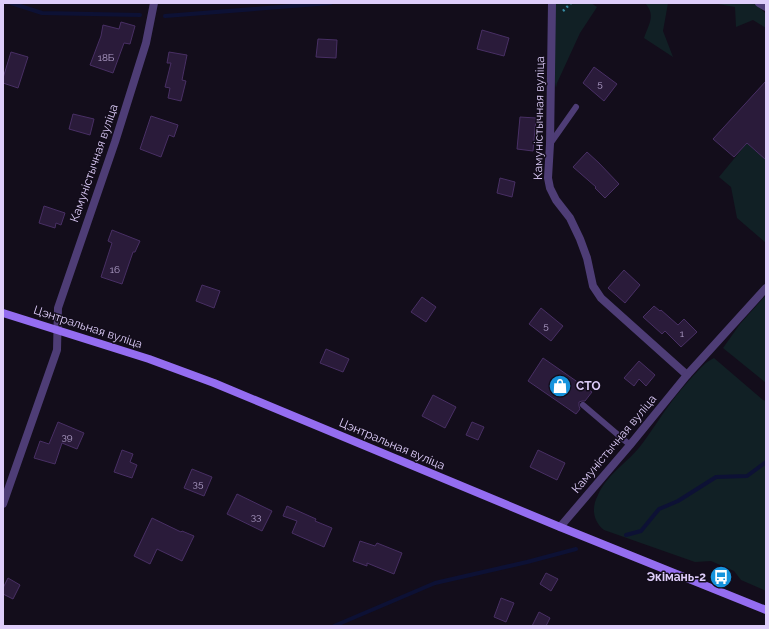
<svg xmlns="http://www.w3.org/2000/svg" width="769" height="629" font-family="Raleway,sans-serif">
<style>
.green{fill:#112025}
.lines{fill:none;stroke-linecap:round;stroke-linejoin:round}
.stream{stroke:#0d1135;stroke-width:4}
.building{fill:#2a1b3a;stroke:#482f64}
.path{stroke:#388ca2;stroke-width:2.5;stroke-dasharray:2 3;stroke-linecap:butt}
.lane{stroke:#4e3d76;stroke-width:6}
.street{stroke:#4e3d76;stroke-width:8}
.secondary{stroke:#946df0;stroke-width:8}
.labels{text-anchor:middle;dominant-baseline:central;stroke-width:3;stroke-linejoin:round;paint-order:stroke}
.number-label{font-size:10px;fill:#b1a0ca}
.street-label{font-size:12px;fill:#decdfa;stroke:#130d1b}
.poi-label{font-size:12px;font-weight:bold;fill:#decdfa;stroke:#130d1b;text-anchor:start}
</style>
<rect width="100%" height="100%" fill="#130d1b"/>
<g class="green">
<path d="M 555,3 L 591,3 L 597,7 L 580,33 L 557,83 L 556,88 L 555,83 Z"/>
<path d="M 645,3 L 668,3 L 663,31 L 673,57 L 644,38 C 649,24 656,15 645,3 Z"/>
<path d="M 718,3 L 755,3 L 766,14 L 766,28 L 753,20 L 736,27 L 735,7 L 718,4 Z"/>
<path d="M 747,143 L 766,160 L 766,243 L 737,218 L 731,187 L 719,177 Z"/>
<path d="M 766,295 L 766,383 L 723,348 L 740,324 Z"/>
<path d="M 714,358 L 763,400 L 766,401 L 766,591 L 741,580 L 734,571 L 711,561 L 695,562 L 604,530 C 593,521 591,508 598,495 C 606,476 625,464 638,449 C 645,441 650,432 656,424 C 667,407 679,391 693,376 C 700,369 705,362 714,358 Z"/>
</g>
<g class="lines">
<g class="stream">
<path d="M 11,3 L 42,13 L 140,15"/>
<path d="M 165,16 L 331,3"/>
<path d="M 626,535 L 641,531 L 659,509 L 678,501 L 716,477 L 747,476 L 766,462"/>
<path d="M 334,626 L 435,583 L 527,562 L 576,549"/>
</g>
</g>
<g class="building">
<path d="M 121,22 L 135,26 L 130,44 L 124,43 L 113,73 L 90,65 L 101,36 L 103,25 L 119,29 Z"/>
<path d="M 482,30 L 509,38 L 504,56 L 477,49 Z"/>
<path d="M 318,39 L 337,40 L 336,58 L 316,57 Z"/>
<path d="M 11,52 L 28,57 L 18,88 L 3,83 L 3,78 Z"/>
<path d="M 169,52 L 187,55 L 182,80 L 186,81 L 181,101 L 168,98 L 170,88 L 165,87 L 171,63 L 167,63 Z"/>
<path d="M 594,67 L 617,84 L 604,101 L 583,83 Z"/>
<path d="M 766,81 L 766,160 L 747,143 L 734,157 L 713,139 Z"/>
<path d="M 73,114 L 94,119 L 90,135 L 69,129 Z"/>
<path d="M 151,116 L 178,125 L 174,137 L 169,135 L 161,157 L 140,149 Z"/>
<path d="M 520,117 L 536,118 L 533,151 L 517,149 Z"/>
<path d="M 587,152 L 599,163 L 619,184 L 605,198 L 595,188 L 596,187 L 573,167 Z"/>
<path d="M 500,178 L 515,182 L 512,197 L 497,193 Z"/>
<path d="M 44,206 L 65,213 L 61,225 L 56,223 L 55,228 L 39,223 Z"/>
<path d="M 112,230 L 140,241 L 135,252 L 133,252 L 122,284 L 101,277 L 112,243 L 108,241 Z"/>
<path d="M 624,270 L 640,285 L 625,303 L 608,288 Z"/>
<path d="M 202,285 L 220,291 L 214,308 L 196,301 Z"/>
<path d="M 422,297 L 436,307 L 426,322 L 411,312 Z"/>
<path d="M 654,306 L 660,311 L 661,310 L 678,325 L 684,319 L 697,332 L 681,347 L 665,331 L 662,334 L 643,317 Z"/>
<path d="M 541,308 L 563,326 L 551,341 L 529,324 Z"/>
<path d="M 326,349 L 349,359 L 343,372 L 320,363 Z"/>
<path d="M 543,358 L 592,392 L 585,401 L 582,401 L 579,402 L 579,406 L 580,409 L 576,414 L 528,381 Z"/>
<path d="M 639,361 L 655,375 L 646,386 L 639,379 L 634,386 L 624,378 Z"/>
<path d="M 433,395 L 456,407 L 445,428 L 422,416 Z"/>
<path d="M 58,422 L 84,433 L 77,449 L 62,443 L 55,464 L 34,458 L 40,441 L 49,444 Z"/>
<path d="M 472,422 L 484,427 L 478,440 L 466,435 Z"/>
<path d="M 122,450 L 133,454 L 130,462 L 137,465 L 132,478 L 114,472 Z"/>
<path d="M 538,450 L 565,463 L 557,480 L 530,467 Z"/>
<path d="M 192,469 L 212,477 L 204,496 L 184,488 Z"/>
<path d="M 237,494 L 272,511 L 262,531 L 227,514 Z"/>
<path d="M 287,506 L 316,519 L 315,521 L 332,528 L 324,547 L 292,533 L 297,521 L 283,516 Z"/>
<path d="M 152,518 L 181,532 L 182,531 L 194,536 L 182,561 L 157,549 L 150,564 L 134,556 Z"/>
<path d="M 360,541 L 375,546 L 377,543 L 402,553 L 394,574 L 367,563 L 367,566 L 353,561 Z"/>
<path d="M 546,573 L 558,579 L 551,591 L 540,584 Z"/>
<path d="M 8,578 L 20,585 L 13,599 L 3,594 L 3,588 Z"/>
<path d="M 501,598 L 514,603 L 506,622 L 494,617 Z"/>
<path d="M 539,612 L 550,618 L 546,626 L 532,626 Z"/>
</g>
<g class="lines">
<path class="path" d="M 563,11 L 571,3"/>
<g class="lane">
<path d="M 550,144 L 576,107"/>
<path d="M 583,405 L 630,445"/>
</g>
<g class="street">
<path d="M 552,3 L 550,144 L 548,178 L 550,188 L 556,200 L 570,218 L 580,239 L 587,258 L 593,286 L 601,298 L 687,375"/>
<path d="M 759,3 L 766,7"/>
<path d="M 3,504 L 57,350 L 58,308 L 115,142 L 146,43 L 154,3"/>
<path d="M 560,527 L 630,445 L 687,375 L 766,288"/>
</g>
<path class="secondary" d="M 3,313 L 149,359 L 214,383 L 560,527 L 766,610"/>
</g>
<defs>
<g id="shop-disc" transform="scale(1.15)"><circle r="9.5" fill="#1693dc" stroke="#130d1b"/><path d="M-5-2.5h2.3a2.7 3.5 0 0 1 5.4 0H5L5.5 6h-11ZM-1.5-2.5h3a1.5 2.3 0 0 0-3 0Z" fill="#fff"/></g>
<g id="bus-disc" transform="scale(1.15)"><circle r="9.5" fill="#1693dc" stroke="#130d1b"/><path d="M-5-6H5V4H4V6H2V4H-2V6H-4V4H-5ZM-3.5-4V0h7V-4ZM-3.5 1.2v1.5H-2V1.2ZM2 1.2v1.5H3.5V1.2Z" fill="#fff"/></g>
</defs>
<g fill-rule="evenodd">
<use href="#shop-disc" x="560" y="386"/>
<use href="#bus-disc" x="721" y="577"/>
</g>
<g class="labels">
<g class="number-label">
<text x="106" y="57">18Б</text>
<text x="600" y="83">5</text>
<text x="115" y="269">16</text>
<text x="546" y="325">5</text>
<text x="682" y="333">1</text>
<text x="67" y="436">39</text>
<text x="198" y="483">35</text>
<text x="256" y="516">33</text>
</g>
<g class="street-label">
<text transform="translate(539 118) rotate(-89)">Камуністычная вуліца</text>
<text transform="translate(94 163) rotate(-71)">Камуністычная вуліца</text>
<text transform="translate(88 327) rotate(18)">Цэнтральная вуліца</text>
<text transform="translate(392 444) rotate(23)">Цэнтральная вуліца</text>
<text transform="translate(614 444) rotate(-50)">Камуністычная вуліца</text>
</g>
<g class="poi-label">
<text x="576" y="386">СТО</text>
<text x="706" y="577" text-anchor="end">Экімань-2</text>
</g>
</g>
<rect width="769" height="629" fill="none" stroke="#decdfa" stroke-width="8"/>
</svg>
